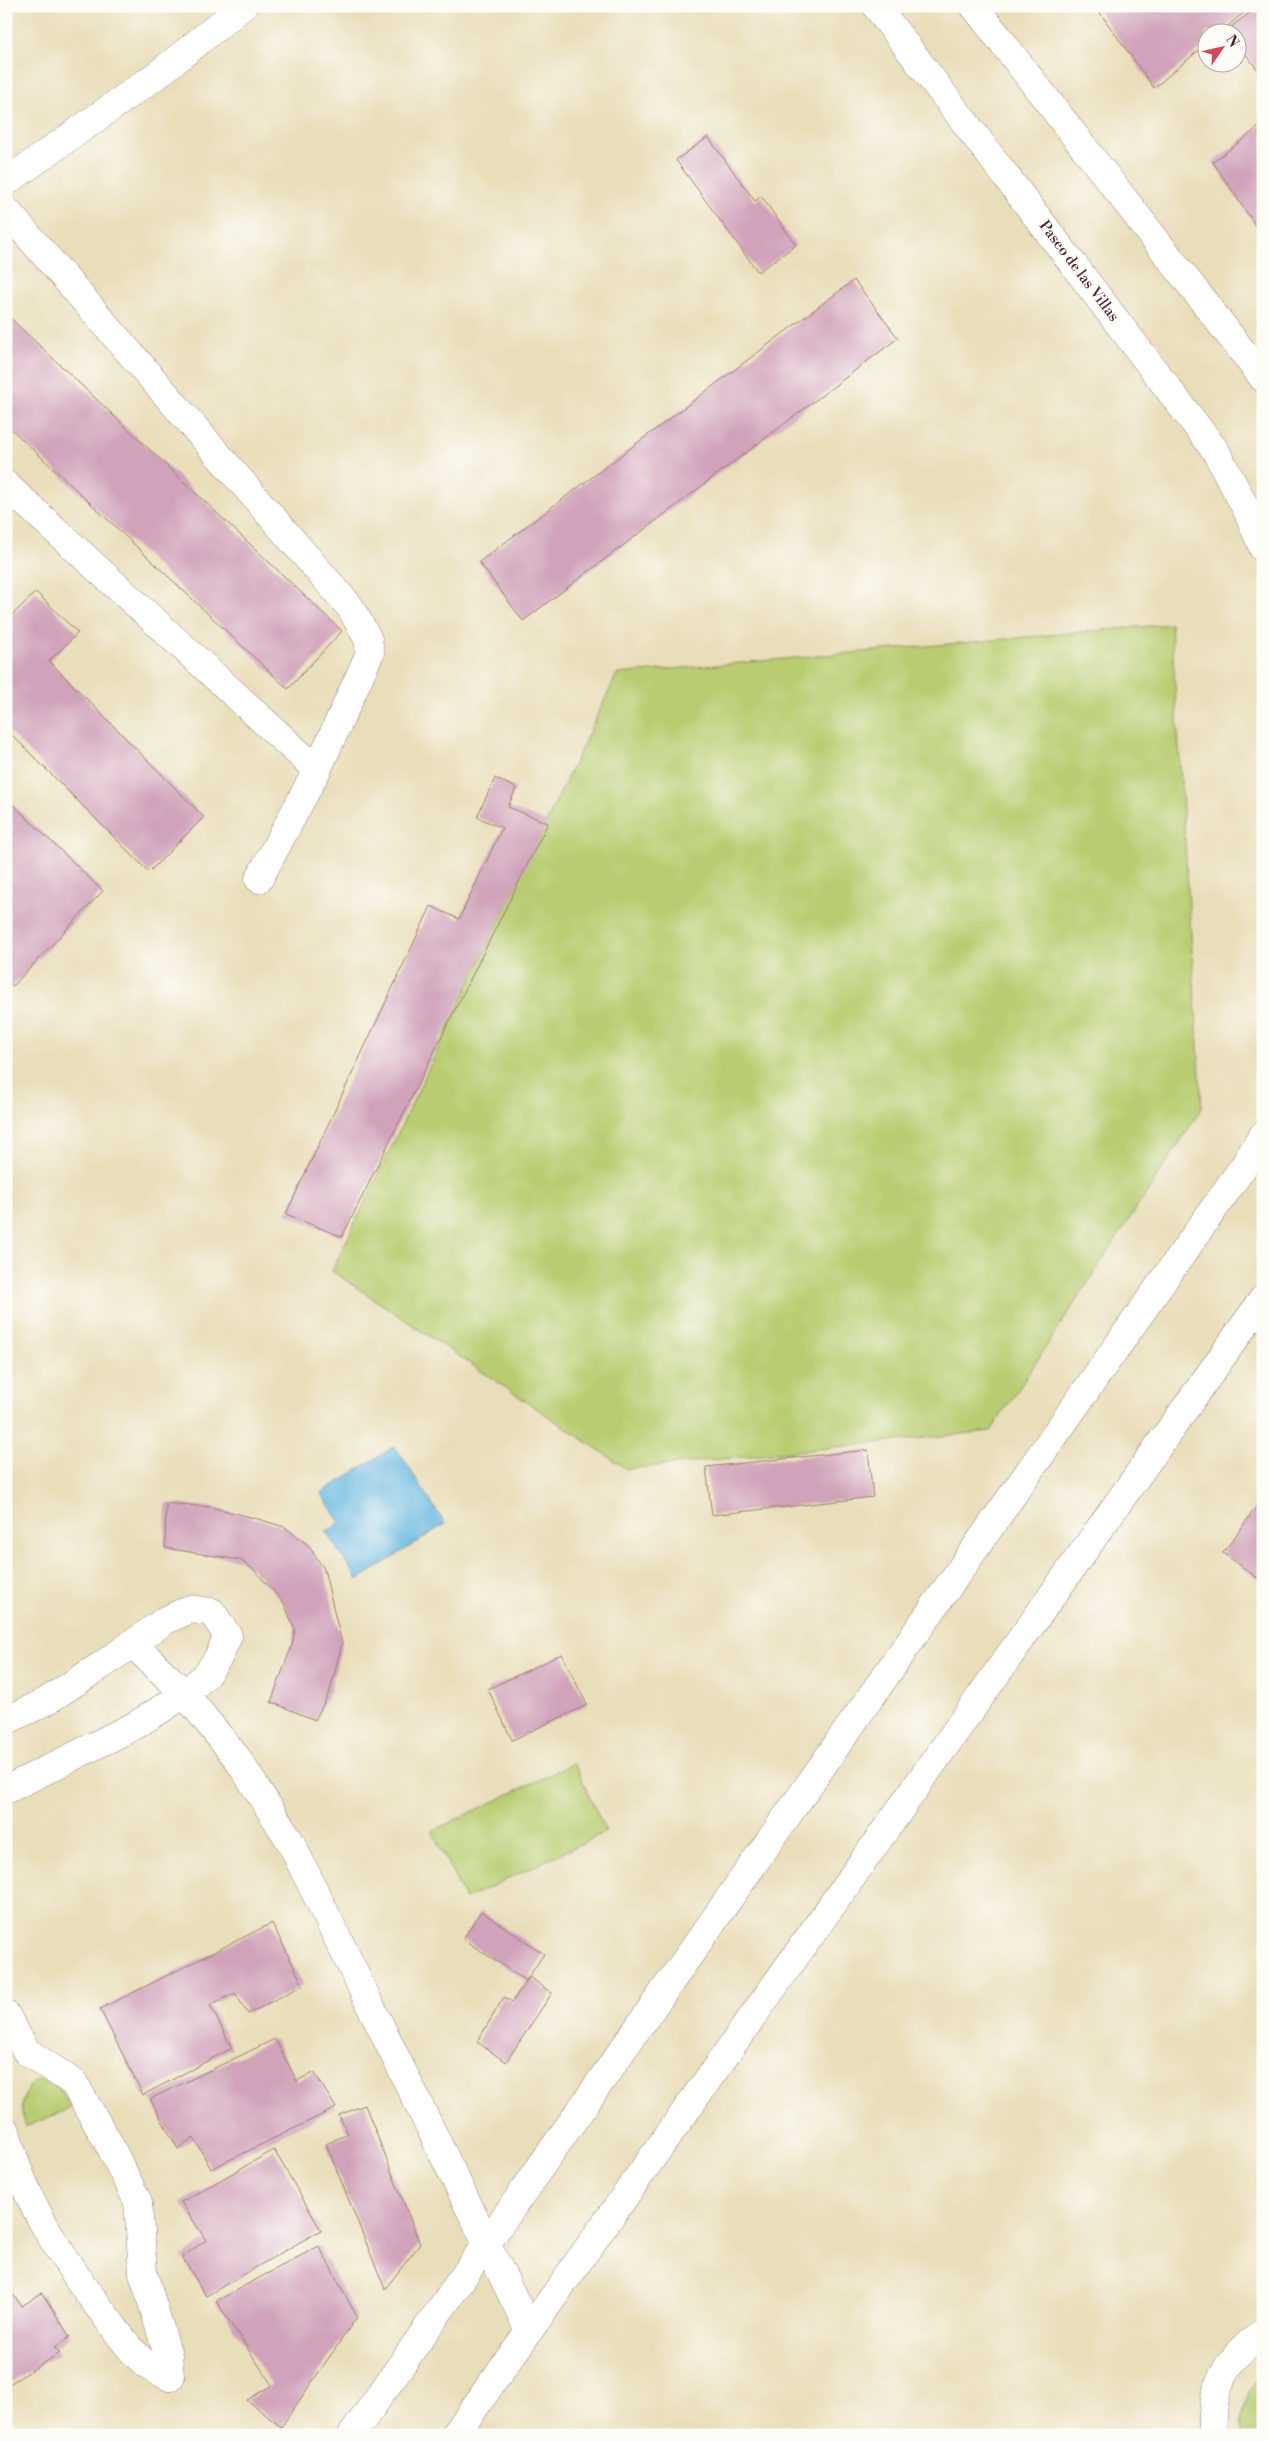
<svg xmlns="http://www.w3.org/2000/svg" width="1269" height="2441" font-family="'Libre Bodoni',serif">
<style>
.green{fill:#b8cd71;stroke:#81764e}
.water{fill:#64b6e0;stroke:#576a86}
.building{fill:#d0a3ba}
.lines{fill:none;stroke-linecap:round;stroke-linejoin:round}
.minor-casing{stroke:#9a7e72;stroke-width:29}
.minor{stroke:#fff;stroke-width:28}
.labels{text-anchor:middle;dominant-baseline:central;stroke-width:4;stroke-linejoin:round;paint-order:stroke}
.street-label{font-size:15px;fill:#4a1f2b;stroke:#fdfcf7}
</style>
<rect width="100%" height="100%" fill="#fdfcf7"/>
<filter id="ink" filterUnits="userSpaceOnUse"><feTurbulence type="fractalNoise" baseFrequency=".02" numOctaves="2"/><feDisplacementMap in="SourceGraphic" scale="10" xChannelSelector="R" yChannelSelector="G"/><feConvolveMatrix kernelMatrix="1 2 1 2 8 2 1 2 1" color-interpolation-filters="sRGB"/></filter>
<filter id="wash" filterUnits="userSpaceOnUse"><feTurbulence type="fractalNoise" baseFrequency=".0096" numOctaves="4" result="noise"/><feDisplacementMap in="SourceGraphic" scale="20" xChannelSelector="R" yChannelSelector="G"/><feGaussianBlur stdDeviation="1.12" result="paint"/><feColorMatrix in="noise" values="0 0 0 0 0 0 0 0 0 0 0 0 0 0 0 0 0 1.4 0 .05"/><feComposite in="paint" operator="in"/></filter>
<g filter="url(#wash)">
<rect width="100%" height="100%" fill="#e9deba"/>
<g class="green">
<path d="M 1171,624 L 1202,1108 L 991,1431 L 627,1469 L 332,1271 L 617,674 Z"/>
<path d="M 574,1763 L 606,1832 L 465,1899 L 432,1831 Z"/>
<path d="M 41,2079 L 56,2082 L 71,2108 L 25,2127 C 19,2111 22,2084 41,2079 Z"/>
<path d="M 1263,2371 L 1263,2435 L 1242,2435 C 1240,2411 1247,2389 1263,2371 Z"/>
</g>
<path class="water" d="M 395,1446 L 445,1524 L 358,1580 L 326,1532 L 340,1523 L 321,1493 Z"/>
<g id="blocks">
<g class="building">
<path d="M 1095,6 L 1249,6 L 1250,8 L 1220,32 L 1206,32 L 1206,44 L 1154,88 Z"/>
<path d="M 1259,6 L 1263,6 L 1263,77 L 1236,41 L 1236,32 L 1231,32 L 1228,29 Z"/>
<path d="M 1263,124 L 1263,237 L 1213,162 Z"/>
<path d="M 708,137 L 755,201 L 761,196 L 796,245 L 758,272 L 676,160 Z"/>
<path d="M 854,280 L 898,338 L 523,621 L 479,562 Z"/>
<path d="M 6,314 L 342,631 L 288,689 L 6,424 Z"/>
<path d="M 36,592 L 78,633 L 49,661 L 204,817 L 149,872 L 6,729 L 6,621 Z"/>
<path d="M 495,778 L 516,788 L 508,807 L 548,823 L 342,1237 L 286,1214 L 431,906 L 459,919 L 502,828 L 477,817 Z"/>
<path d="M 6,798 L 103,891 L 13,986 L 6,980 Z"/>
<path d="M 868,1450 L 873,1497 L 712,1515 L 706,1467 Z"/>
<path d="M 1263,1498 L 1263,1582 L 1223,1553 Z"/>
<path d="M 166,1503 L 211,1507 L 258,1519 L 285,1527 L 308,1545 L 324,1569 L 342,1644 L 330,1691 L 315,1720 L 271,1702 L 292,1645 L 295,1629 L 284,1603 L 254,1570 L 240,1560 L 165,1548 Z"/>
<path d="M 562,1654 L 587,1705 L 512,1740 L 488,1689 Z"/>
<path d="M 481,1911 L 544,1954 L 526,1981 L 463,1939 Z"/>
<path d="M 272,1923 L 303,1985 L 248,2014 L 235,1993 L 210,2005 L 232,2048 L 143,2095 L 100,2009 Z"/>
<path d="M 529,1977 L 552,1993 L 506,2062 L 477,2042 L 504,1997 L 512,2002 Z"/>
<path d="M 275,2039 L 297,2081 L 314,2072 L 336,2108 L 211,2169 L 194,2138 L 178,2149 L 150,2099 Z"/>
<path d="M 365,2105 L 420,2244 L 385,2289 L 326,2144 L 348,2134 L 339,2115 Z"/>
<path d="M 274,2150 L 321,2230 L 206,2296 L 182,2257 L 206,2240 L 181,2202 Z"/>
<path d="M 319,2246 L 357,2317 L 281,2427 L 247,2400 L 272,2385 L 216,2301 Z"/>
<path d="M 9,2290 L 22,2306 L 42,2293 L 70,2337 L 55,2347 L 60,2353 L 6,2386 L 6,2292 Z"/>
</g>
</g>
</g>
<g filter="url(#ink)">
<use href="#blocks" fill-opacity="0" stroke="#9a7e72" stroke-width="1"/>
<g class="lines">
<g class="minor-casing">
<g id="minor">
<path d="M 876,6 L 1215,450 L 1247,510 L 1263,548"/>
<path d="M 974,6 L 1263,378"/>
<path d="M 6,182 L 157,75 L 243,6"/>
<path d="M 6,210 L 350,607 L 368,639 L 370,653 L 317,770 L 259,879"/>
<path d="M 6,485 L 317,770"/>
<path d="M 132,1643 L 185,1694 L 237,1758 L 290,1841 L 529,2330"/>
<path d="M 6,1721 L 45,1702 L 102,1665 L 166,1620 L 190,1609 L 212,1612 L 228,1636 L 218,1658 L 206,1675 L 185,1694 L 136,1725 L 6,1790"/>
<path d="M 6,2015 L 26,2051 L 74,2083 L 109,2144 L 138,2202 L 143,2273 L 168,2355 L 170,2377"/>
<path d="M 6,2131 C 23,2200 64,2262 107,2318 C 120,2335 132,2354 150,2367 C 156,2371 164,2374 170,2377"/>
<path d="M 352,2435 L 1248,1160 L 1263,1135"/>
<path d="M 455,2435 L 1263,1299"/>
<path d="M 1213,2435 C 1210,2386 1225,2361 1263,2332"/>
</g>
</g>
<use href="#minor" class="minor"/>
</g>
</g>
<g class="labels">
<g class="street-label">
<text transform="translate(1079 271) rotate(53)">Paseo de las Villas</text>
</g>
</g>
<rect width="1269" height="2441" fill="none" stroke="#fdfcf7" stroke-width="25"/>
<g transform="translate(1222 48) rotate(56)"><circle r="24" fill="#fdfcf7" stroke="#b5a4a5"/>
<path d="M0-4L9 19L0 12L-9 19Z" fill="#d1495b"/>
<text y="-8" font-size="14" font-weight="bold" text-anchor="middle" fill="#4a1f2b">N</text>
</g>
</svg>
